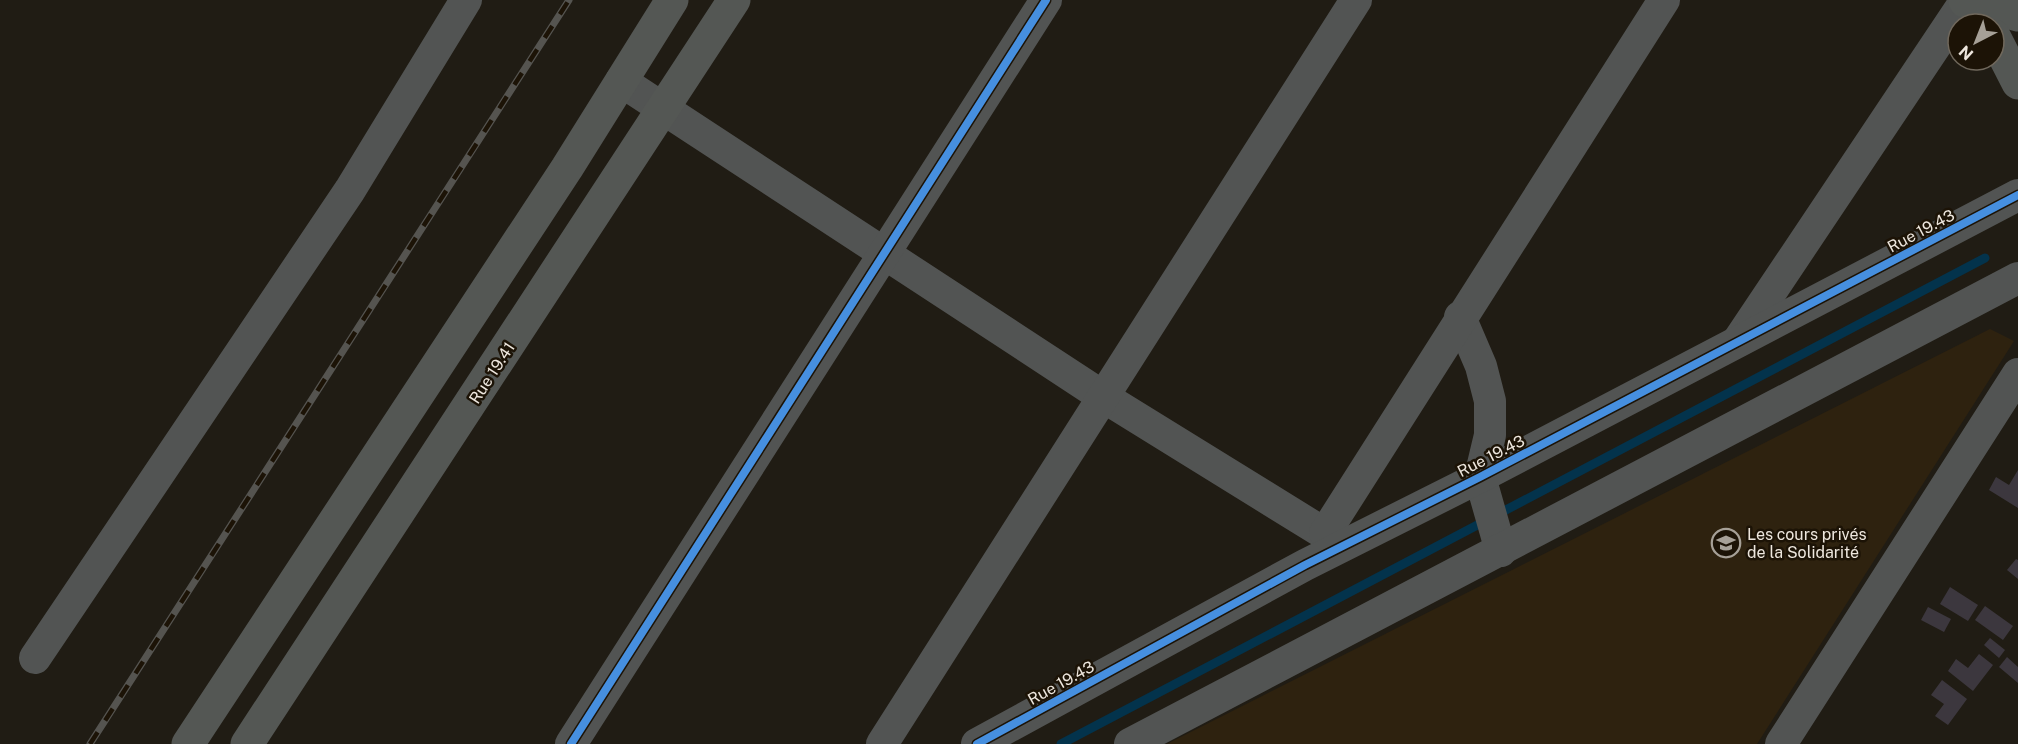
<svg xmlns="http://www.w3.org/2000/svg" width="2018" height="744" font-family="'Public Sans',sans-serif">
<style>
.built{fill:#2e220f}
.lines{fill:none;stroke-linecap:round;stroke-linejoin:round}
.stream{stroke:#03334c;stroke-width:9}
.building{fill:#3c373e}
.street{stroke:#525453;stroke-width:32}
.secondary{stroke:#545754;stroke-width:33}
.rail-casing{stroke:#555450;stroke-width:7}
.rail{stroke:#1c1306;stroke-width:4.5;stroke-dasharray:14;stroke-linecap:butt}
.cycleway-casing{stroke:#1c1306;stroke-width:11}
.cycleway{stroke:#468fdf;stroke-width:8}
.labels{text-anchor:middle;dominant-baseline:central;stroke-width:5;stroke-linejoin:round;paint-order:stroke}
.street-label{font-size:16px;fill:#eee7de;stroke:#1c1306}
.poi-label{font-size:16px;fill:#eee7de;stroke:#1c1306;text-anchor:start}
</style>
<rect width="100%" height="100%" fill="#201c14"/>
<path class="built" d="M 1990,329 L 2014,341 L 1757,744 L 1167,744 Z"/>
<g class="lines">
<path class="stream" d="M 1061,744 L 1985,258"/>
</g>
<g class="building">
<path d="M 2018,470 L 2018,508 L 1989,490 L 1996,477 L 2009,485 Z"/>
<path d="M 2016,559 L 2018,560 L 2018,579 L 2007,570 Z"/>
<path d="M 1950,587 L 1978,605 L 1968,621 L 1940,604 Z"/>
<path d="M 1985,606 L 2013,626 L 2003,640 L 1975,620 Z"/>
<path d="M 1928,607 L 1951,619 L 1944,632 L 1921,620 Z"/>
<path d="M 1990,638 L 2005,650 L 1999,658 L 1984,645 Z"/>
<path d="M 1979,654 L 1993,665 L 1973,691 L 1948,671 L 1956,659 L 1968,668 Z"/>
<path d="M 2007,657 L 2018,667 L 2018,683 L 1999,667 Z"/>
<path d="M 1942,680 L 1967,699 L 1948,725 L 1935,716 L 1944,704 L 1931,695 Z"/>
</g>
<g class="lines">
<g class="street">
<path d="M 621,81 L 1102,396 L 1343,545"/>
<path d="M 1460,317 L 1481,366 L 1490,401 L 1490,435 L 1480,477 L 1501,551"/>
<path d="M 1738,341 L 1966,0"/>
<path d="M 1325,533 L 1664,0"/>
<path d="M 35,658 L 350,190 L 466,0"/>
<path d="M 571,744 L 1046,0"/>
<path d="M 882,744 L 1356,0"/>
<path d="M 977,744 L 1305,565 L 1480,477 L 2018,195"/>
<path d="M 1130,744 L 2018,278"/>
<path d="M 1781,744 L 2018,374"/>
</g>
<g class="secondary">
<path d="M 1965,1 L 2018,15"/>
<path d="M 1994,36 L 2018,83"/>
<path d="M 188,744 L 567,168 L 672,0"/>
<path d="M 247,744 L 734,0"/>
</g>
<g class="rail-casing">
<path id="rail" d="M 90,744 L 569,0"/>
</g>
<use href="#rail" class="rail"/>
<g class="cycleway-casing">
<g id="cycleway">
<path d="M 571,744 L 1046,0"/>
<path d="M 977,744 L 1305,565 L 1480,477 L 2018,195"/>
</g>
</g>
<use href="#cycleway" class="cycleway"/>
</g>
<defs>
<g id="school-ring" transform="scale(1.5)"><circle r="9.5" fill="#1c1306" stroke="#a6a097" stroke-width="1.5"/><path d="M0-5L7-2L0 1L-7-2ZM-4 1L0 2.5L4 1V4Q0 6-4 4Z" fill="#a6a097"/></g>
</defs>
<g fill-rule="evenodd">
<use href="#school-ring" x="1726" y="543"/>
</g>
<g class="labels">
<g class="street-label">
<text transform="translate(1921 231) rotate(-28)">Rue 19.43</text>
<text transform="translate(492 373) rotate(-57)">Rue 19.41</text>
<text transform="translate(1491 456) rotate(-27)">Rue 19.43</text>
<text transform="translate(1061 683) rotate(-29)">Rue 19.43</text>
</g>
<g class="poi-label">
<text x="1747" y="534">Les cours privés<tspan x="1747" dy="18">de la Solidarité</tspan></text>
</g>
</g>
<g transform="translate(1976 42) rotate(222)"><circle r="28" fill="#1c1306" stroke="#70685c" stroke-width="1.5"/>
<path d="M0-4.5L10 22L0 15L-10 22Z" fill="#a6a097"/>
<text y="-9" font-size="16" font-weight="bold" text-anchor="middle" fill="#eee7de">N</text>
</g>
</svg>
